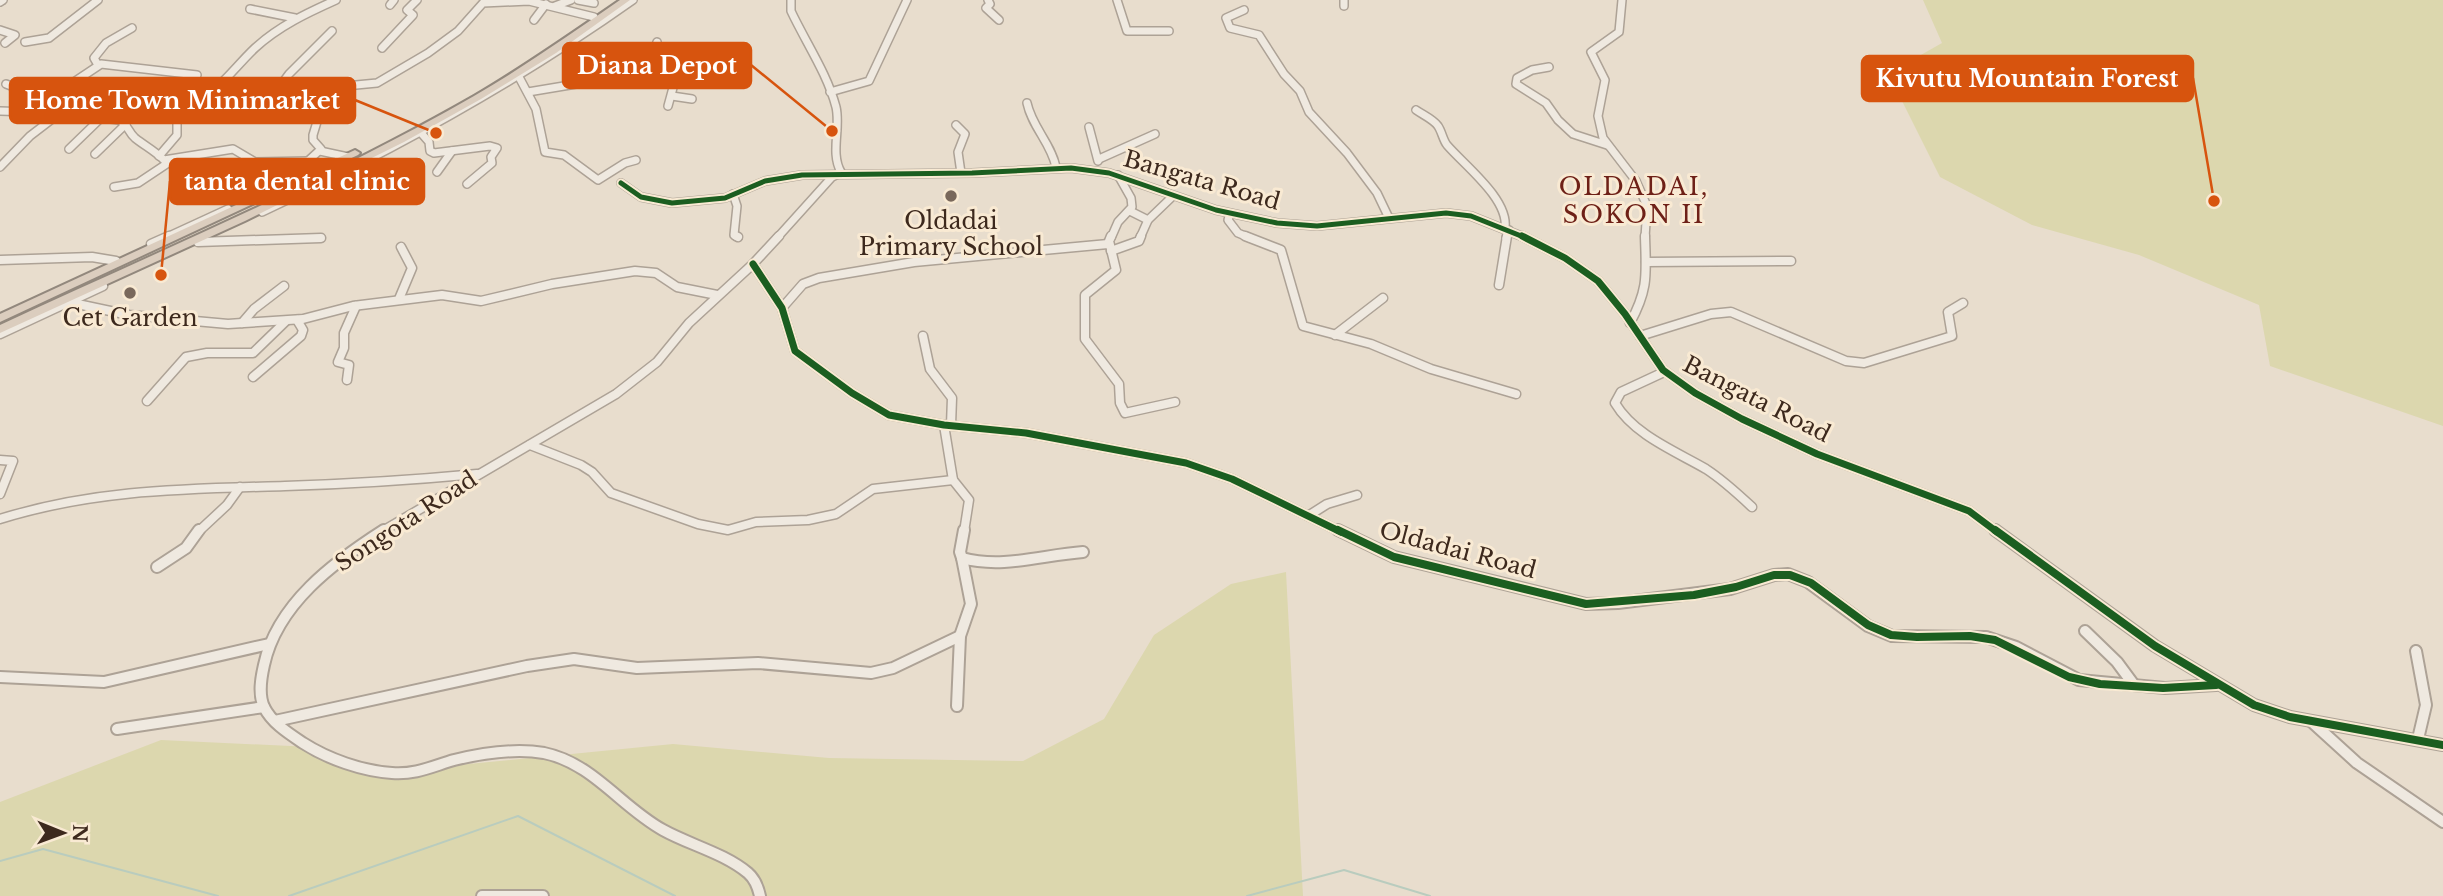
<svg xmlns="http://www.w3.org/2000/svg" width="2443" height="896" font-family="'Libre Baskerville',serif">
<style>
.green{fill:#dcd7ae}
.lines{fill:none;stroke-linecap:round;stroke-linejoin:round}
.stream{stroke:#b9ccbe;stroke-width:2}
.minor-far2-casing{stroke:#ada296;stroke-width:10}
.minor-far1-casing{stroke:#ada296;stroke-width:11}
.minor-casing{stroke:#ada296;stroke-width:14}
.highway-casing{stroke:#92887d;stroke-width:4}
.minor-far2{stroke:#efe9e0;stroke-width:7}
.minor-far1{stroke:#efe9e0;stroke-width:8}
.minor{stroke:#efe9e0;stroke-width:10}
.highway{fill:#dbcdbe;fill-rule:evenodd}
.cycleway-far2-casing{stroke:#f9ead3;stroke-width:9}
.cycleway-far1-casing{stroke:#f9ead3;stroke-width:11}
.cycleway-casing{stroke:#f9ead3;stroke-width:12}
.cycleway-far2{stroke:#1b5e20;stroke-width:5}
.cycleway-far1{stroke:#1b5e20;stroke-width:7}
.cycleway{stroke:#1b5e20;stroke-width:8}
.poi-dot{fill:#79685b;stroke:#f9ead3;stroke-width:2.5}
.labels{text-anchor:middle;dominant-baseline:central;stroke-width:6;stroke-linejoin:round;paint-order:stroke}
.street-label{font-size:23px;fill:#3d291d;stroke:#f9ead3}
.poi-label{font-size:23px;fill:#3d291d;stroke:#f9ead3}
.neighbourhood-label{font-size:24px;letter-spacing:2px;fill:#6e2017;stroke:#f9ead3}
.leader{fill:none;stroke:#d7540e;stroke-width:2.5}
.callout-dot{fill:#d7540e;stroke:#f9ead3;stroke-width:2.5}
.callout{fill:#d7540e;stroke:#d7540e;stroke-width:2.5}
.callout-label{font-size:24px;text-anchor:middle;font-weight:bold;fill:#fff}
</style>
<rect width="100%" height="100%" fill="#e8ddcd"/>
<g class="green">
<path d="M 1923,0 L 2443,0 L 2443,426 L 2270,366 L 2259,305 L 2139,255 L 2032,225 L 1940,177 L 1894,85 L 1919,56 L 1942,43 Z"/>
<path d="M 1286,572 L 1303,896 L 0,896 L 0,802 L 161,740 L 312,747 L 387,772 L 673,744 L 829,758 L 1023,761 L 1104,719 L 1154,635 L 1231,584 Z"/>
</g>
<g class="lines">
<g class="stream">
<path d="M 0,861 L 43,849 L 218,896"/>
<path d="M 289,896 L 518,816 L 675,896"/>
<path d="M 1247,896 L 1344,870 L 1430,896"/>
</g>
<g class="minor-far2-casing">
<g id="minor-far2">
<path d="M 578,0 L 594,3"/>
<path d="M 791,0 L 791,11 C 806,43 827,73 836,107 C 841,128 830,153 841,172"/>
<path d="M 988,0 L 990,4 L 986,8 L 999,20"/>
<path d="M 1117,0 L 1127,31 L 1169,31"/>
<path d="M 1344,0 L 1344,6"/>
<path d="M 1622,0 L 1619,32 L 1591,52 L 1605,80 L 1598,116 L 1603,138 L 1636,181 L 1647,206 L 1645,238"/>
<path d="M 0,2 L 3,0"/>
<path d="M 390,5 L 394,0"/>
<path d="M 555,6 L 571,0"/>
<path d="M 250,9 L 295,18"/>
<path d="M 1244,10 L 1226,18 L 1230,28 L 1259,35 L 1284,74 L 1300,91 L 1309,112 L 1347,153 L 1377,193 L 1388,216"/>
<path d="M 534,20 L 546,4"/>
<path d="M 0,30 L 15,35 L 5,43"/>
<path d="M 332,31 L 289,74 L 272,97 L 314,89 L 377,83 L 428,53 L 458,31 L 483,3 L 529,1 L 594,17"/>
<path d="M 25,42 L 49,38 L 98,0"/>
<path d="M 382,48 L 413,15 L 407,10 L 417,0"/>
<path d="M 98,65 L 94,58 L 106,43 L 132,28"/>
<path d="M 1549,67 L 1532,70 L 1517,78 L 1516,84 L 1546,103 L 1558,120 L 1573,134 L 1607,145"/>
<path d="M 649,71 L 657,42"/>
<path d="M 519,77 L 536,109 L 545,152 L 564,155 L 598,180 L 625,163 L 636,160"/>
<path d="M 528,92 L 624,76 L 711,55"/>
<path d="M 830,92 L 869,81 L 907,0"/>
<path d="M 672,96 L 692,99"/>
<path d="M 47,100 L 101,64 L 197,75"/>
<path d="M 204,102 L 204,98 C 227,81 236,66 255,48 C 279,26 307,13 336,0"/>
<path d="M 1027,103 C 1032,127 1051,143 1056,167"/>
<path d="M 668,106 L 677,73 L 674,64"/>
<path d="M 1416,110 C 1423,115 1433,119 1438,126 C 1442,132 1443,140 1447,145 C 1464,165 1509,199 1505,228"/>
<path d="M 0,111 L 60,113 L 119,120 C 128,124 128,132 135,138 C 145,146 155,151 164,160 L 233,149 L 255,162 L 308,161 L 310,175"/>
<path d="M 336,117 L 345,86"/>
<path d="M 122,120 L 198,102 L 250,102 L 275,98"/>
<path d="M 956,125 L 965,134 L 958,152 L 961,173"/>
<path d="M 1089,127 L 1098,161"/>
<path d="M 422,134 L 429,142 L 430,151 L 434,153 L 490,146 L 497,148 L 491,157 L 492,163 L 467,184"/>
<path d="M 69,149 L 101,118"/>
<path d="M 320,151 L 348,157"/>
<path d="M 95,154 L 126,124"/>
<path d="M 159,156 L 177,135 L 177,123"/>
<path d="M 1099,159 L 1155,134"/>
<path d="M 308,161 L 321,149 L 313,140 L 313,135 L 323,102 L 331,87"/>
<path d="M 0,167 L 30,136 L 60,113 L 63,106 L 6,84"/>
<path d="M 437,172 L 452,151"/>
<path d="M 621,183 L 641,197 L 672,203 L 725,198 L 765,181 L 802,175 L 972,173 L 1071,168 L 1109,173 L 1216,210 L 1277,223 L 1317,226 L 1446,213 L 1471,216 L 1526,238"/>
<path d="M 114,187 L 138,183 L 171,161"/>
<path d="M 733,194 L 737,206 L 734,235 L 738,237"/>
<path d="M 1130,211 L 1148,220"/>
<path d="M 262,212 C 392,151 516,83 633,0"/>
<path d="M 1230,213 L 1228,220 L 1238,233 L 1250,238"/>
<path d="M 165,238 L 228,209"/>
<path d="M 777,238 L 832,177 L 838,174"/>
<path d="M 1111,238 L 1118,222 L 1132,207 L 1131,198 L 1118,175"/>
<path d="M 1140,238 L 1148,220 L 1173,196"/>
<path d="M 1506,238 L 1509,230"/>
</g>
</g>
<g class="minor-far1-casing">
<g id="minor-far1">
<path d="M 736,236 L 738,237"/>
<path d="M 1111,236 L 1109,241 L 1116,270 L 1085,295 L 1085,339 L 1119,384 L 1120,403 L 1125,413 L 1175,402"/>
<path d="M 1245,236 L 1281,250 L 1303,326 L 1371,344 L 1431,369 L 1516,394"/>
<path d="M 1522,236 L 1565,258 L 1598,281 L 1625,314 L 1663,370 L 1695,393 L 1742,419 L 1817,454 L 1969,511 L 1997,532"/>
<path d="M 198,242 L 321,238"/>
<path d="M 151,244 L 169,236"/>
<path d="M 1111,251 L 1139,241 L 1141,236"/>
<path d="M 0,260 L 92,257 L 116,261"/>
<path d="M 1646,262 L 1791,261"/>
<path d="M 753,264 L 782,308 L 795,351 L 852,393 L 889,415 L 944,425 L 1026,433 L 1186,463 L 1232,479 L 1341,532"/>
<path d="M 1499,285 L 1507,236"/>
<path d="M 399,299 L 412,268 L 401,247"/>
<path d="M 68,302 L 129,315 L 228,324 L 303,319 L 353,306 L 442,295 L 481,301 L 552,284 L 635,271 L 656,273 L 677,287 L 717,295"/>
<path d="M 782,308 L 803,284 L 819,278 L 914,262 L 1108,244"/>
<path d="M 242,323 L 254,309 L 284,286"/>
<path d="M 1630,323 C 1649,288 1646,274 1645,236"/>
<path d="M 0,334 L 103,286"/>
<path d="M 1335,335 L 1383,298"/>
<path d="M 923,336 L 930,369 L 952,398 L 951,425"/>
<path d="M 1640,336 L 1711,314 L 1731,312 L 1846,361 L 1864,363 L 1952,336 L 1948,312 L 1963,303"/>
<path d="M 1664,372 L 1621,392 L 1615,403 C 1634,435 1675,451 1706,469 C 1723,480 1737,493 1752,507"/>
<path d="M 253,377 L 301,336 L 303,330 L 297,320"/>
<path d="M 347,380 L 349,365 L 338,362 L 344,348 L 344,333 L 356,306"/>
<path d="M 147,401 L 186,357 L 207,353 L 253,353 L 286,321"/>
<path d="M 944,425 L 953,480 L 969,500 L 964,532"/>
<path d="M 530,445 L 581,465 L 592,472 L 611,493 L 698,524 L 728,530 L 756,522 L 808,520 L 836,514 L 873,489 L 953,480"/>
<path d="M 0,460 L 13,461 L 0,494"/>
<path d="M 1308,516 L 1327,504 L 1357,495"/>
<path d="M 0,519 C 96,489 186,489 285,486 C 349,484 413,480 477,474"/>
<path d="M 198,532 L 227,505 L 240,487"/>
<path d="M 381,532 L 616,394 L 657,362 L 689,323 L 753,264 L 779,236"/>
</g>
</g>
<g class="minor-casing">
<g id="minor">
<path d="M 384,530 C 334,562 277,604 264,665 C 261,678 258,694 264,707 C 272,723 288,733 303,743 C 328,759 362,771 392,773 C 415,775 433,766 454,760 C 483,753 515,748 544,753 C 593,763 621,807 663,830 C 690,845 724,853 748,873 C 755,879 758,887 760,896"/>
<path d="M 964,530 L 960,552 L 962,558 C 1003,569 1042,555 1083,552"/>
<path d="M 1338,530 L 1394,557 L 1586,604 L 1618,603 L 1730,589 L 1774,575 L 1788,574 L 1808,582 L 1868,626 L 1892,636 L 1986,637 L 2016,647 L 2079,680 L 2165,688 L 2216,685"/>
<path d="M 1995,530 L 2155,646 L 2254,705 L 2290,717 L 2443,745"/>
<path d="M 157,567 L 186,548 L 199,530"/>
<path d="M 2085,631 L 2117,662 L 2134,685"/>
<path d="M 2416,651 L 2426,705 L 2418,739"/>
<path d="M 0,677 L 104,682 L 269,644"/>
<path d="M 957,706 L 960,636 L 971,604 L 962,558"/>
<path d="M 275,721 L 527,666 L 574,659 L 637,668 L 758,663 L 871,673 L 893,668 L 960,636"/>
<path d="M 2312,722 L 2357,763 L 2443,822"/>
<path d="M 117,729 L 264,707"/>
<path d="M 482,896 L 543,896"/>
</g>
</g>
<g class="highway-casing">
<g id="highway">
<path d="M 620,0 L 630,0 L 556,53 L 481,99 L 404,142 L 245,221 L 0,333 L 0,325 C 159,251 322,183 474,96 C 524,67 572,33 620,0 Z"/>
<path d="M 355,150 L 360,153 L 358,155 L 0,322 L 0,314 Z"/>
</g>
</g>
<use href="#minor-far2" class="minor-far2"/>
<use href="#minor-far1" class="minor-far1"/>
<use href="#minor" class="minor"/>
<use href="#highway" class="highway"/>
<g class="cycleway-far2-casing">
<path id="cycleway-far2" d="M 621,183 L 641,197 L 672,203 L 725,198 L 765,181 L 802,175 L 972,173 L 1071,168 L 1109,173 L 1216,210 L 1277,223 L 1317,226 L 1446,213 L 1471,216 L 1526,238"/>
</g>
<g class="cycleway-far1-casing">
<g id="cycleway-far1">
<path d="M 1522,236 L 1565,258 L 1598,281 L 1625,314 L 1663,370 L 1695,393 L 1742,419 L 1817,454 L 1969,511 L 1997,532"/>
<path d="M 753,264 L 782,308 L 795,351 L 852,393 L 889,415 L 944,425 L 1026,433 L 1186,463 L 1232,479 L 1341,532"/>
</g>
</g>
<g class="cycleway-casing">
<g id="cycleway">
<path d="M 1338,530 L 1394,557 L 1586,604 L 1694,595 L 1736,587 L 1774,575 L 1790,575 L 1811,583 L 1868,625 L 1891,635 L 1917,637 L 1970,636 L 1995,640 L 2069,677 L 2100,684 L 2163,688 L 2216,685"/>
<path d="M 1995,530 L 2155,646 L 2254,705 L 2290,717 L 2443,745"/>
</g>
</g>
<use href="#cycleway-far2" class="cycleway-far2"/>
<use href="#cycleway-far1" class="cycleway-far1"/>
<use href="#cycleway" class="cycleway"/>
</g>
<g class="poi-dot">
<circle cx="951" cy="196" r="7"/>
<circle cx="130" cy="293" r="7"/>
</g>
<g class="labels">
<g class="street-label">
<text transform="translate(1202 180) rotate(16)">Bangata Road</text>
<text transform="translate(1757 399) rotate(27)">Bangata Road</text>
<text transform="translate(406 521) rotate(-33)">Songota Road</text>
<text transform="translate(1458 550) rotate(15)">Oldadai Road</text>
</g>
<g class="poi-label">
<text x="951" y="221">Oldadai<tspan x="951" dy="26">Primary School</tspan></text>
<text x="130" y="318">Cet Garden</text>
</g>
<g class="neighbourhood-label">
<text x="1634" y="186">OLDADAI,<tspan x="1634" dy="28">SOKON II</tspan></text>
</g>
</g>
<path class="leader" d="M832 131L751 65M2214 201L2193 78M436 133L355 100M161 275L170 181"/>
<g class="callout-dot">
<circle cx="832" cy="131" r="7"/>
<circle cx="2214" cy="201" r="7"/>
<circle cx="436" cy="133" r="7"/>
<circle cx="161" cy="275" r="7"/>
</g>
<g class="callout">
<rect x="563" y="43" width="188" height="45" rx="7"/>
<rect x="1862" y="56" width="331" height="45" rx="7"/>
<rect x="10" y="78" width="345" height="45" rx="7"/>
<rect x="170" y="159" width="254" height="45" rx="7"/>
</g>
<g class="callout-label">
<text x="657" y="74">Diana Depot</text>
<text x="2027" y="87">Kivutu Mountain Forest</text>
<text x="182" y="109">Home Town Minimarket</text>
<text x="297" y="190">tanta dental clinic</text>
</g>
<g transform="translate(63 833) rotate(91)" stroke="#f9ead3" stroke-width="5" paint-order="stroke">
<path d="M0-5L12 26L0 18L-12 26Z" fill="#3d291d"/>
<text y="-10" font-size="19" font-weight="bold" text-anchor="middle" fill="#3d291d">N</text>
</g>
</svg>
